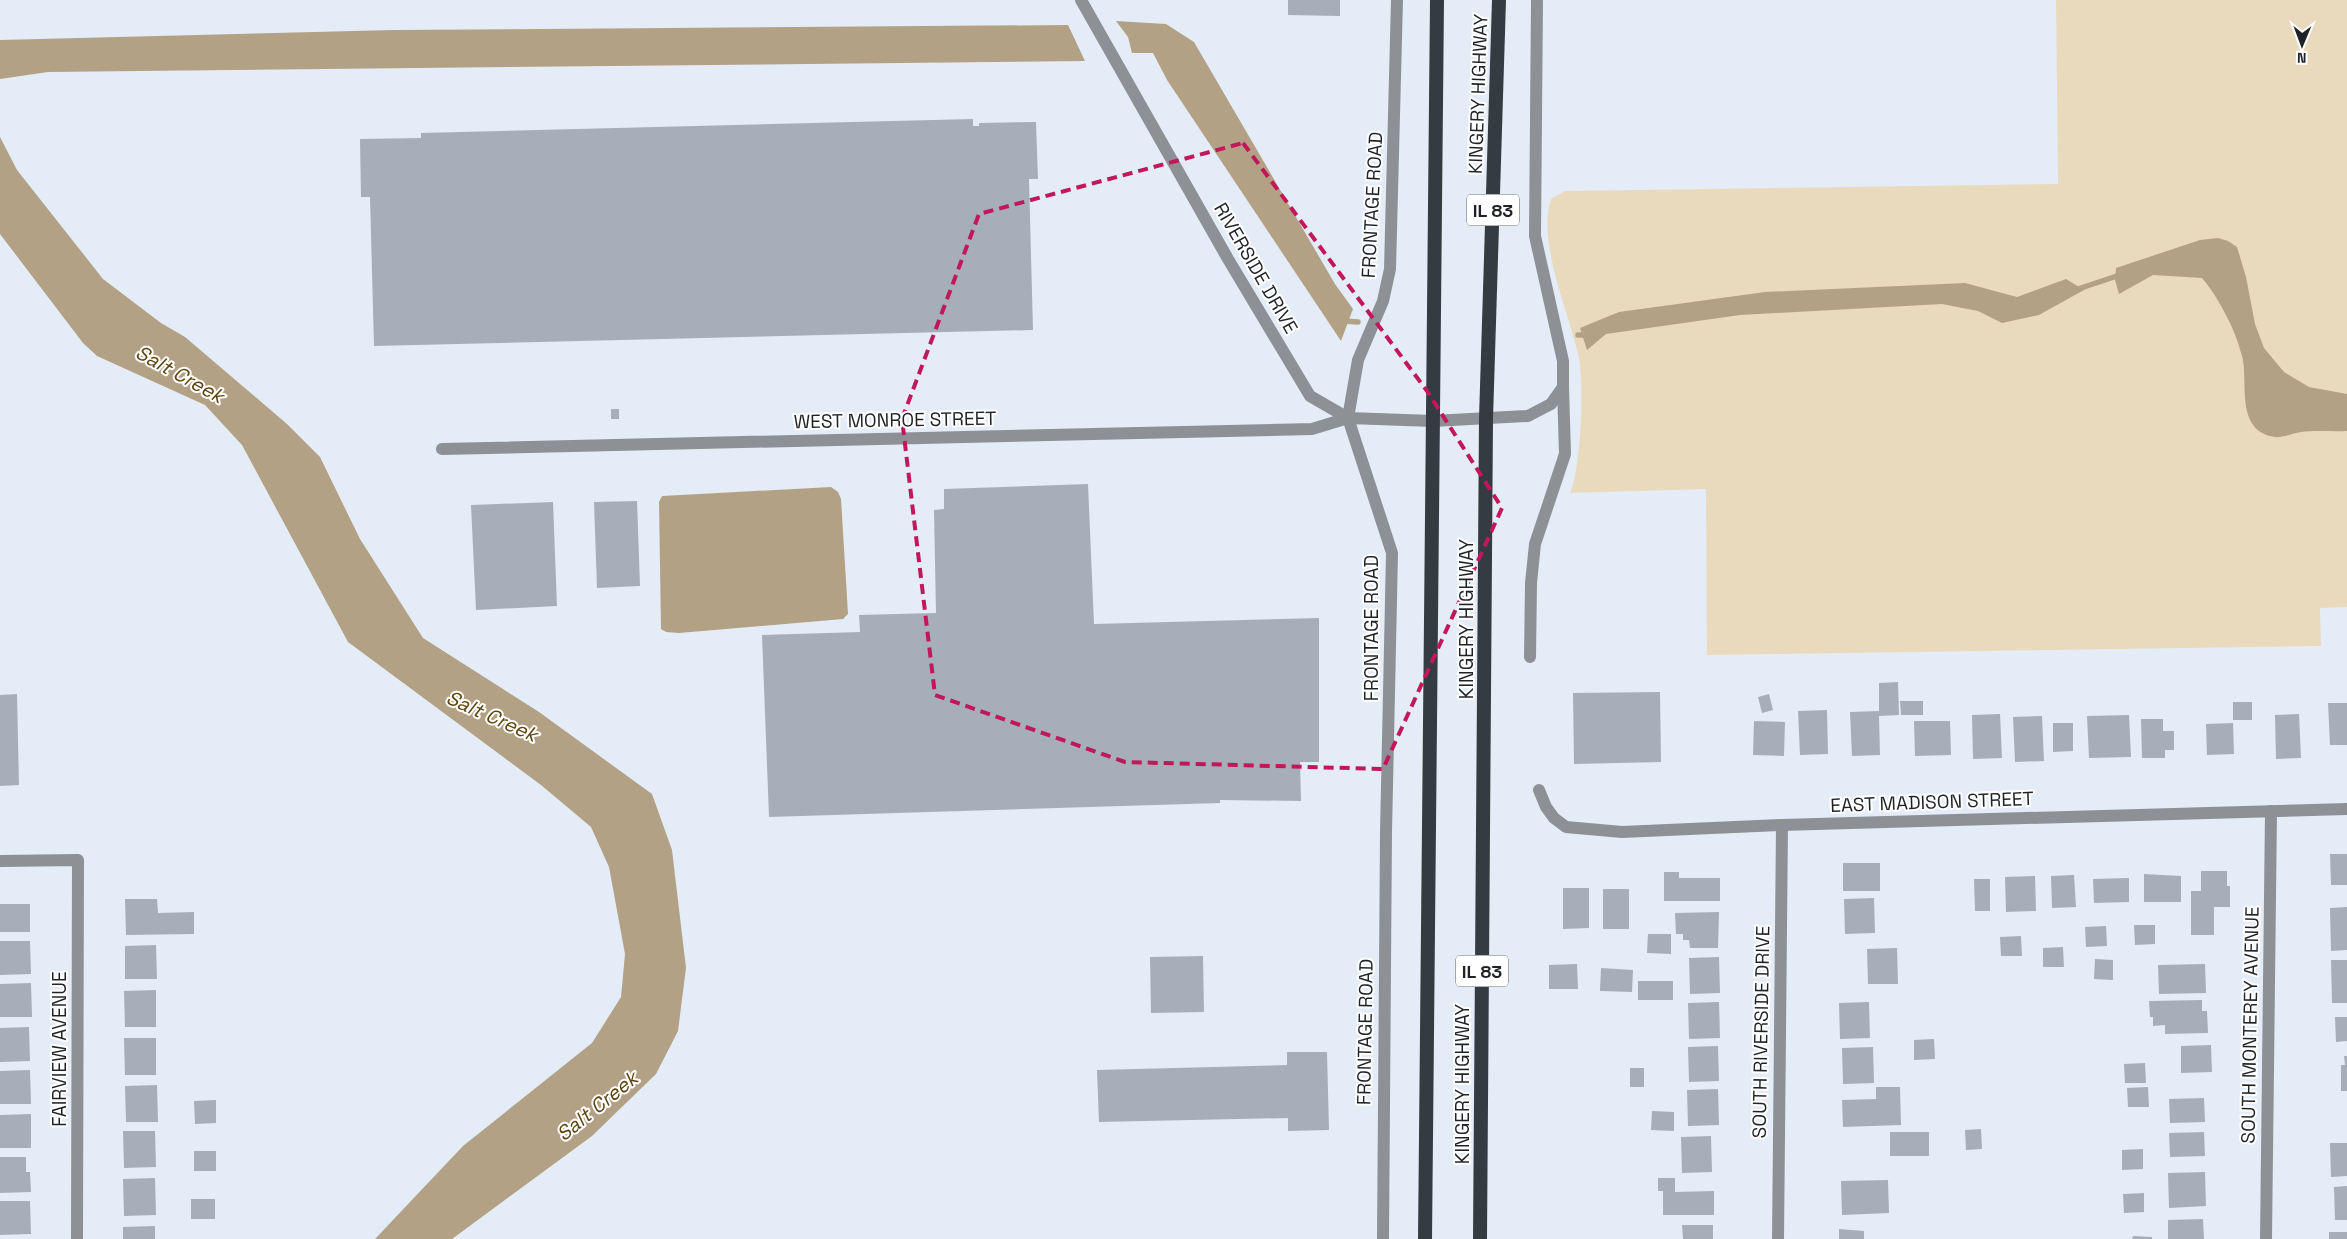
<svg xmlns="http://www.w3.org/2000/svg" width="2347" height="1239" font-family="'Space Grotesk',sans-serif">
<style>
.green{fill:#eadabd}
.water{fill:#b2a184}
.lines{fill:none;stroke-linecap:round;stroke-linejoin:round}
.stream{stroke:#b2a184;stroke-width:5.5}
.building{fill:#a6afb9}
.minor{stroke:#8d9195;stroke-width:12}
.trunk{stroke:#343c42;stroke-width:14}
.marked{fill:none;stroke:#c2185b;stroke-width:4;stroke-dasharray:10 6;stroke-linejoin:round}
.labels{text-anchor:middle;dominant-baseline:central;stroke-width:4;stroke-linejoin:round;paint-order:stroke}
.shield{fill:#fff;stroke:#626467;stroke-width:1}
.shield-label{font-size:18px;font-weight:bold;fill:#1f2226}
.street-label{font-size:19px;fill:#1f2226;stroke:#fff}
.water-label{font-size:20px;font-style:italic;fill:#5d440e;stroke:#fff}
</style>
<rect width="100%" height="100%" fill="#e4edf7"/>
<path class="green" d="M 2056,0 L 2347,0 L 2347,607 L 2320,608 L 2321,646 L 1707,655 L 1706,489 L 1570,493 C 1581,468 1585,381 1578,354 C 1568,311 1537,241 1551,199 L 1565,191 L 2058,184 Z"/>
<g class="water">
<path d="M 1116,21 L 1166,24 L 1194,42 L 1335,284 L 1353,309 L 1341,341 L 1167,80 L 1153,53 L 1132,53 L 1128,37 Z"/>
<path d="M 1068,25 L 1085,61 L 48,72 L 0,79 L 0,40 L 393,30 Z"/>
<path d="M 0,137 L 17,170 L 103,279 L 161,323 L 185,337 L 287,424 L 320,457 L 360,539 L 423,638 L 539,712 L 652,794 L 672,850 L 686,968 L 678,1031 L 656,1074 L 592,1136 L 452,1239 L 375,1239 L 463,1146 L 592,1043 L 621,997 L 625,954 L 609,867 L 591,827 L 541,785 L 348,642 L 242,445 L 205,405 L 97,356 L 83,343 L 0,234 Z"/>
<path d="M 2218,238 L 2228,241 L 2237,247 L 2246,277 L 2255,324 L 2264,348 L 2284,372 L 2309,387 L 2347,394 L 2347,431 C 2332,432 2316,430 2301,432 C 2293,433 2283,438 2275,437 C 2234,431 2249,381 2242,356 C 2236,331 2219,298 2202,278 L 2153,275 L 2119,294 L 2115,280 L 2116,268 L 2200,240 Z"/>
<path d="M 2066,279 L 2084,290 L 2039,315 L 2002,323 L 1978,311 L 1942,304 L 1740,315 L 1606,334 L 1587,350 L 1580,328 L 1619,312 L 1765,292 L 1965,283 L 2017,297 Z"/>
<path d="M 831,487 L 838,492 L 841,499 L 848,614 L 843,619 L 679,633 L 666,632 L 661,629 L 659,502 L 662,496 Z"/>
</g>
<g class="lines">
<g class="stream">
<path d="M 2075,290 L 2120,275"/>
<path d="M 1342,318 L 1344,321 L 1358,322"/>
<path d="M 1578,335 L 1589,335"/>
</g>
</g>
<g class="building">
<path d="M 1288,0 L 1340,0 L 1340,16 L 1288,15 Z"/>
<path d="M 973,119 L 973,126 L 979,126 L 979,123 L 1036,122 L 1038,179 L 1029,179 L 1033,330 L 374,346 L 370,197 L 361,197 L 360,139 L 421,138 L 421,133 Z"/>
<rect x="611" y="409" width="8" height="10"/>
<path d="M 1088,484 L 1094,624 L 1319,618 L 1319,762 L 1300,762 L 1301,801 L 1220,800 L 1220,803 L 769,817 L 762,635 L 860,632 L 859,615 L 936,613 L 934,510 L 944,509 L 944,489 Z"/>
<path d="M 637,501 L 640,586 L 597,588 L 594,502 Z"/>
<path d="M 553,502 L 557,606 L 476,610 L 471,505 Z"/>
<path d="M 1898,682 L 1899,715 L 1879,716 L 1880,755 L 1852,756 L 1850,712 L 1879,711 L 1879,683 Z"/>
<path d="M 1660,692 L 1661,762 L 1574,764 L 1573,693 Z"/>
<path d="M 17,694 L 19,785 L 0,786 L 0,695 Z"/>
<path d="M 1769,694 L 1773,710 L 1762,713 L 1758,697 Z"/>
<path d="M 1900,701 L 1923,701 L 1923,715 L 1901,715 Z"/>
<rect x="2233" y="702" width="19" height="18"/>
<path d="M 2328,703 L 2347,703 L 2347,745 L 2330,745 Z"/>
<path d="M 1827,710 L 1828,754 L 1800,755 L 1798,711 Z"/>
<path d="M 2000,714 L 2002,758 L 1973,759 L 1972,715 Z"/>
<path d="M 2299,714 L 2301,758 L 2276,759 L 2275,715 Z"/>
<path d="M 2129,715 L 2131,757 L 2089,758 L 2087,716 Z"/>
<path d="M 2042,716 L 2044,761 L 2015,762 L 2013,717 Z"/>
<path d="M 2141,719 L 2163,719 L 2163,731 L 2174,731 L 2174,750 L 2165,750 L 2165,758 L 2142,758 Z"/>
<path d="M 1754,721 L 1785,722 L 1784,756 L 1753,755 Z"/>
<path d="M 1914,721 L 1950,721 L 1951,755 L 1915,756 Z"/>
<path d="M 2053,723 L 2073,723 L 2073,751 L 2053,752 Z"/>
<path d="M 2233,723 L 2234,754 L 2207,755 L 2206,724 Z"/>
<path d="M 2330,854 L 2347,854 L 2347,885 L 2331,885 Z"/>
<rect x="1843" y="863" width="37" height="28"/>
<path d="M 2201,871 L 2227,871 L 2227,886 L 2230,886 L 2230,907 L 2214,907 L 2214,935 L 2191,935 L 2191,891 L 2201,891 Z"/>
<path d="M 1664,872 L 1679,872 L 1679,878 L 1720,878 L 1720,901 L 1664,901 Z"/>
<path d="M 2144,874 L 2181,876 L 2181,902 L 2144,902 Z"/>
<path d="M 2074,875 L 2076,907 L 2052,908 L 2051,876 Z"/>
<path d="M 2035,876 L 2036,911 L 2006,912 L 2005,877 Z"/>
<path d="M 2129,878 L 2129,902 L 2094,903 L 2093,879 Z"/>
<path d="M 1974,879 L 1990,879 L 1990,911 L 1975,911 Z"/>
<path d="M 1563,888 L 1589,888 L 1589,928 L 1563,929 Z"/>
<rect x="1603" y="889" width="26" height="40"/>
<path d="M 1874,898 L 1875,933 L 1845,934 L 1844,899 Z"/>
<path d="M 125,899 L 157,899 L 158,913 L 194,912 L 194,934 L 126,935 Z"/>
<rect x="0" y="904" width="30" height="28"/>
<path d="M 2347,907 L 2347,950 L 2331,951 L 2330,908 Z"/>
<path d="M 1719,912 L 1718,948 L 1690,948 L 1689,940 L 1683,940 L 1683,934 L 1676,934 L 1675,913 Z"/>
<path d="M 2134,925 L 2155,925 L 2155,944 L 2135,945 Z"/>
<path d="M 2106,926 L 2107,946 L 2086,947 L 2085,927 Z"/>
<path d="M 1648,934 L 1671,934 L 1671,954 L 1647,953 Z"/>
<path d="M 2021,936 L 2022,956 L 2001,956 L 2000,937 Z"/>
<path d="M 0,941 L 30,941 L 31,974 L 0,975 Z"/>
<path d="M 156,945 L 157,979 L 125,979 L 125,946 Z"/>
<path d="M 2063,947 L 2064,967 L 2043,967 L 2043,948 Z"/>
<path d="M 1897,948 L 1898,984 L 1868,984 L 1867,949 Z"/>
<path d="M 1203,956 L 1204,1012 L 1151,1013 L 1150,957 Z"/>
<path d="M 1719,957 L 1720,993 L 1690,994 L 1689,958 Z"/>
<path d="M 2095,959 L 2113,960 L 2113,980 L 2094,979 Z"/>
<path d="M 2331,960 L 2347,960 L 2347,1003 L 2332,1003 Z"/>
<path d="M 1577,964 L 1578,989 L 1549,989 L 1549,965 Z"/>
<path d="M 2205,964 L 2206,993 L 2159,994 L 2158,965 Z"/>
<path d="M 1601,968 L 1633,970 L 1632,992 L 1600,991 Z"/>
<rect x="1638" y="981" width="35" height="19"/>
<path d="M 31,983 L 32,1017 L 0,1017 L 0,984 Z"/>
<path d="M 156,990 L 156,1027 L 125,1027 L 124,991 Z"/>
<path d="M 2202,1000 L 2202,1011 L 2207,1011 L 2208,1033 L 2165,1034 L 2165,1025 L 2153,1026 L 2153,1017 L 2150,1017 L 2149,1001 Z"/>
<path d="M 1719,1002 L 1720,1038 L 1689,1039 L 1688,1003 Z"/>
<path d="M 1869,1002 L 1870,1038 L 1840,1039 L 1839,1003 Z"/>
<path d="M 2335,1017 L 2347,1017 L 2347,1041 L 2336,1042 Z"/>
<path d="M 29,1027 L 30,1061 L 0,1062 L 0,1028 Z"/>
<path d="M 124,1038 L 156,1038 L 156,1075 L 125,1075 Z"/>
<path d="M 1934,1039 L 1935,1059 L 1914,1060 L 1914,1040 Z"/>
<path d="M 2211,1045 L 2212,1072 L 2181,1073 L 2181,1046 Z"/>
<path d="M 1718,1046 L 1719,1081 L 1689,1082 L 1688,1047 Z"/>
<path d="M 1873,1047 L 1874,1083 L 1843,1084 L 1842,1048 Z"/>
<path d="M 1287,1052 L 1327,1052 L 1329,1130 L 1288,1131 L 1288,1118 L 1099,1122 L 1097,1070 L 1287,1065 Z"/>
<path d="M 2344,1056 L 2347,1056 L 2347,1091 L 2341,1091 L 2341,1065 L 2345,1065 Z"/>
<path d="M 2145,1063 L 2146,1083 L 2125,1083 L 2124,1064 Z"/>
<rect x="1630" y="1068" width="14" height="19"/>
<path d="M 30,1070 L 31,1104 L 0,1104 L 0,1071 Z"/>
<path d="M 157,1085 L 158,1122 L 126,1122 L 125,1086 Z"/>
<path d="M 1876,1087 L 1900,1087 L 1901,1125 L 1843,1127 L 1842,1100 L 1876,1099 Z"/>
<path d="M 2148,1087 L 2149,1107 L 2128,1107 L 2127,1088 Z"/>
<path d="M 1718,1089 L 1719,1125 L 1688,1126 L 1687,1090 Z"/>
<path d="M 2204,1098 L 2205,1122 L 2170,1123 L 2169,1099 Z"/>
<path d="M 216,1100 L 216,1123 L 195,1124 L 194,1101 Z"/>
<path d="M 1652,1111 L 1674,1112 L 1674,1131 L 1651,1130 Z"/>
<path d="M 31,1114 L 31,1148 L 0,1148 L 0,1115 Z"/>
<path d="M 1981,1129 L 1982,1149 L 1966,1150 L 1965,1130 Z"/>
<path d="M 123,1131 L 155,1131 L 156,1167 L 124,1168 Z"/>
<rect x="1890" y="1132" width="39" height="24"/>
<path d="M 2204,1132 L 2205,1156 L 2170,1157 L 2169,1133 Z"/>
<path d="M 1711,1136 L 1712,1172 L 1682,1173 L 1681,1137 Z"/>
<path d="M 2330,1143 L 2347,1143 L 2347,1176 L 2331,1177 Z"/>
<path d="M 2143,1149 L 2143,1169 L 2122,1170 L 2122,1150 Z"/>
<rect x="194" y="1151" width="22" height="20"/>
<path d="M 0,1157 L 26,1157 L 26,1172 L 30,1172 L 31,1192 L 0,1193 Z"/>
<path d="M 2205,1172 L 2206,1206 L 2169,1208 L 2168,1173 Z"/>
<path d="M 155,1178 L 156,1215 L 124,1216 L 123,1179 Z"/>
<path d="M 1658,1178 L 1675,1178 L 1675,1192 L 1714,1191 L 1714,1215 L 1663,1215 L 1663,1191 L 1658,1191 Z"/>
<path d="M 1888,1180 L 1889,1213 L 1842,1215 L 1841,1181 Z"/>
<path d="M 2347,1186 L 2347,1220 L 2335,1220 L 2334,1187 Z"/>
<path d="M 2144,1193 L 2144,1212 L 2124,1213 L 2123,1194 Z"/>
<rect x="191" y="1199" width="24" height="20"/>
<path d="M 0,1201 L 30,1201 L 31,1234 L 0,1235 Z"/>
<path d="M 2203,1219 L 2204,1239 L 2168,1239 L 2168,1220 Z"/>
<path d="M 1682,1225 L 1713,1225 L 1713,1239 L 1683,1239 Z"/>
<path d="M 155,1226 L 155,1239 L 123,1239 L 123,1227 Z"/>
<path d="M 1839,1229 L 1864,1231 L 1864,1239 L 1839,1239 Z"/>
<rect x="2329" y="1232" width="18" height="7"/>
<path d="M 2133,1236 L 2152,1237 L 2152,1239 L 2132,1239 Z"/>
</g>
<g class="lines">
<g class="minor">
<path d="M 1081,0 L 1228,259 L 1310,396 L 1348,418 L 1433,421 L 1528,416 L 1551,404 L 1563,387 L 1563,361 L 1535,236 L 1537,0"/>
<path d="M 442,449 L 1312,429 L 1348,418"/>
<path d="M 1530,657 L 1531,583 L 1535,544 L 1565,454 L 1563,387"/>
<path d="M 1539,790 L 1546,807 L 1554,818 L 1566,827 L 1622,832 L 1782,825 L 2347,809"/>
<path d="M 0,861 L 78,860 L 77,1239"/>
<path d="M 1383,1239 L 1386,833 L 1392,553 L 1348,418 L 1358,360 L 1383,301 L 1390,269 L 1397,0"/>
<path d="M 1778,1239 L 1782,825"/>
<path d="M 2266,1239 L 2271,811"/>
</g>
<g class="trunk">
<path d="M 1425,1239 L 1437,0"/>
<path d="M 1480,1239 L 1486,419 L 1499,0"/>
</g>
</g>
<path class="marked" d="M 1243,143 L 1427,391 L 1502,508 L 1383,769 L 1125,762 L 935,695 L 902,419 L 979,214 Z"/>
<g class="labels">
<g class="shield">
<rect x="1467" y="194.5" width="52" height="31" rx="4"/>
<rect x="1456" y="955.5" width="52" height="31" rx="4"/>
</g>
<g class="shield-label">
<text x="1493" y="210">IL 83</text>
<text x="1482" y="971">IL 83</text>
</g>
<g class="street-label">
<text transform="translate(1478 94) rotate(-88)">KINGERY HIGHWAY</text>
<text transform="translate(1372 205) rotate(-87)">FRONTAGE ROAD</text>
<text transform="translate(1256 268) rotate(60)">RIVERSIDE DRIVE</text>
<text transform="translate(895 420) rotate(-1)">WEST MONROE STREET</text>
<text transform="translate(1466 619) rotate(-90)">KINGERY HIGHWAY</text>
<text transform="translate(1371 628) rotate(-90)">FRONTAGE ROAD</text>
<text transform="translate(1932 802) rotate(-2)">EAST MADISON STREET</text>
<text transform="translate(2250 1025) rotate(-89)">SOUTH MONTEREY AVENUE</text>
<text transform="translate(1365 1032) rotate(-89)">FRONTAGE ROAD</text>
<text transform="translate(1761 1032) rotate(-89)">SOUTH RIVERSIDE DRIVE</text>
<text transform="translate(59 1049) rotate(-90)">FAIRVIEW AVENUE</text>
<text transform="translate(1462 1084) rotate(-90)">KINGERY HIGHWAY</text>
</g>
<g class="water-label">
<text transform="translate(180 374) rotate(29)">Salt Creek</text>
<text transform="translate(492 716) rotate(24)">Salt Creek</text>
<text transform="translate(597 1106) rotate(-39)">Salt Creek</text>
</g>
</g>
<g transform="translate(2302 45) rotate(181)" stroke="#ffffff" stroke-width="4" paint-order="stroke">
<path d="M0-4L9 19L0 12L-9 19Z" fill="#1f2226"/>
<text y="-8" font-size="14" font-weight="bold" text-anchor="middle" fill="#1f2226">N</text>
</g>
</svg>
